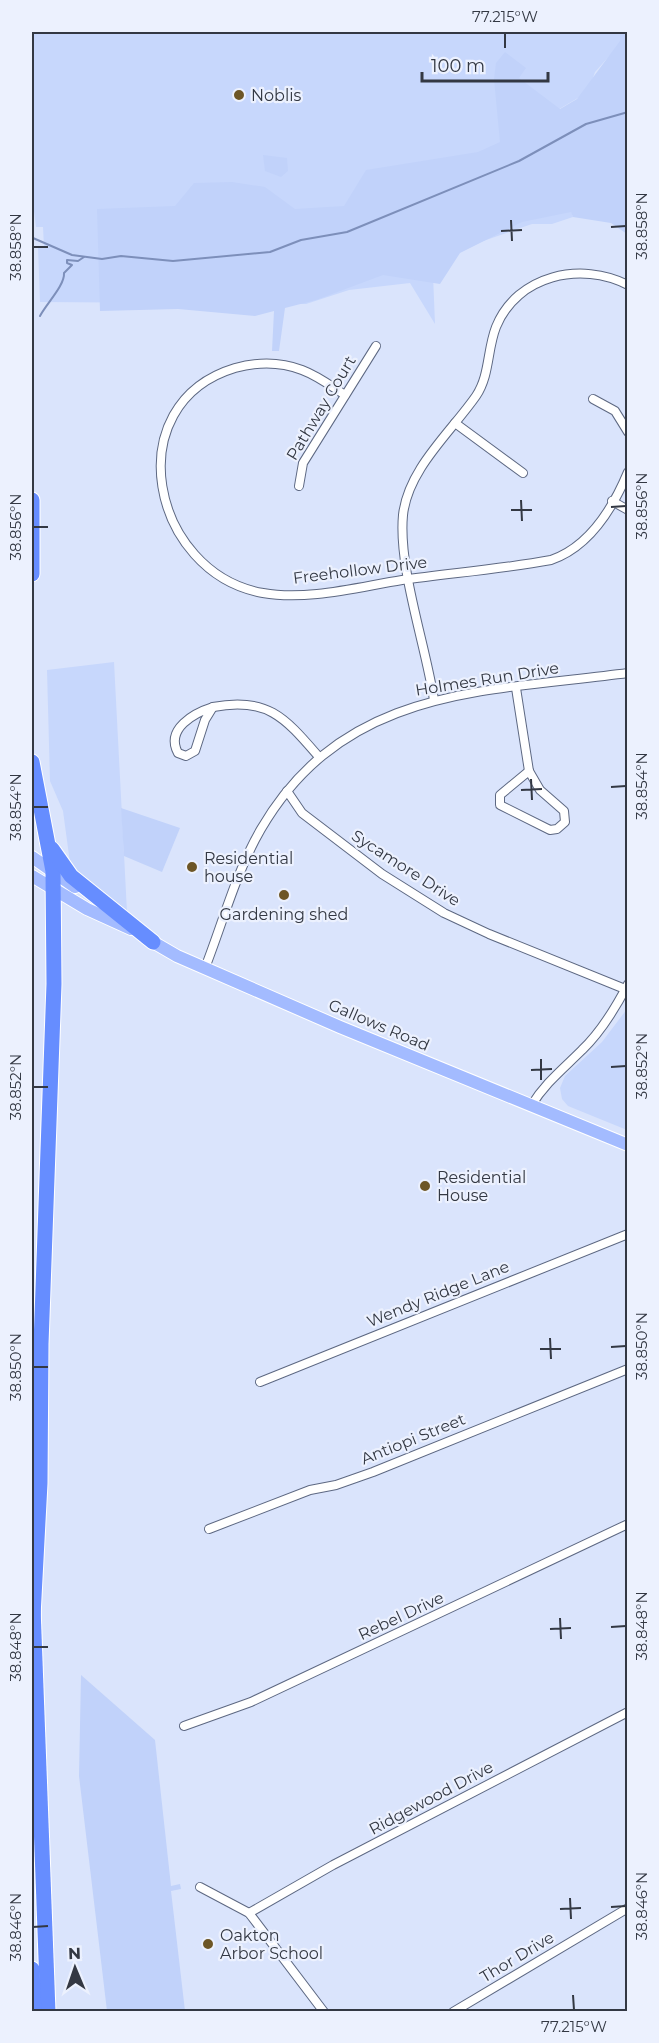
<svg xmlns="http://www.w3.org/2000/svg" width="659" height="2043" font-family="Montserrat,sans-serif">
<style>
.built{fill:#c7d7fc}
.green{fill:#c1d2fa}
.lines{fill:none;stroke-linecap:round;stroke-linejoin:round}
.stream{stroke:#7d8fba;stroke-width:2}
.minor-casing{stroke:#5d6882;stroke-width:10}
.primary-casing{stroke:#fff;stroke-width:14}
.motorway-casing{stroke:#fff;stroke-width:17}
.minor{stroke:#fff;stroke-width:8}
.primary{stroke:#a3bbff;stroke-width:12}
.motorway{stroke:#668dff;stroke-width:15}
.ticks{fill:none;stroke:#333843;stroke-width:2}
.poi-dot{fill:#6d5626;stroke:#ecf1fe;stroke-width:2}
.labels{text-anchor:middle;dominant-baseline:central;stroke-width:4.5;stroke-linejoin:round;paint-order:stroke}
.poi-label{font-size:16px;fill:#333843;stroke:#ecf1fe;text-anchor:start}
.street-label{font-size:16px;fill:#333843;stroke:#ecf1fe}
.neatline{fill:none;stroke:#333843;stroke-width:2}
.ticks-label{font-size:15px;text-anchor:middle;fill:#333843}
</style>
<rect width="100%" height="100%" fill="#dae4fc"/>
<g class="built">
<path d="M 32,32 L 620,32 L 620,44 L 595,72 L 588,92 L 544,118 L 573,217 L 552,224 L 532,224 L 457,250 L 433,275 L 435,324 L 410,283 L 349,290 L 306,304 L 40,302 L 38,247 L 44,247 L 43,227 L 36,227 L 32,196 Z"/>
<path d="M 114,662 L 127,912 L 71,870 L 63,811 L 50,781 L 47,670 Z"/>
<path d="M 627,1009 L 627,1130 L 568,1106 L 562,1099 L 560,1088 L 565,1076 L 602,1042 Z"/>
</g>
<g class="green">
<path d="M 620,32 L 628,32 L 627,234 L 611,223 L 573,217 L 571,212 L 522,222 L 460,253 L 440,284 L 383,275 L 316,300 L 285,308 L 279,351 L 272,351 L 274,311 L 255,316 L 178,309 L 100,311 L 97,209 L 175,206 L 194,183 L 232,182 L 265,187 L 295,209 L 344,206 L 366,170 L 478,152 L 500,142 L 494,79 L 496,63 L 505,52 L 526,68 L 519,78 L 560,109 L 577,99 L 620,41 Z"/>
<path d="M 263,155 L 287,158 L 288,171 L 281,177 L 265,171 Z"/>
<path d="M 121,808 L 180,828 L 162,872 L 124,856 Z"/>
<path d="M 81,1675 L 155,1740 L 171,1886 L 180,1884 L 181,1889 L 171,1891 L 185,2011 L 107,2011 L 79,1776 Z"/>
</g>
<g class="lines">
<g class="stream">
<path d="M 33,238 L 72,255 L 102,259 L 121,256 L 173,261 L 270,252 L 301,240 L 347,232 L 519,161 L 586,124 L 628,112"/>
<path d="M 40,316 C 47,303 65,285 64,273 L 72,265 L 67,263 L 67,260 L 78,261 L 84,257"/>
</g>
<g class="minor-casing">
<g id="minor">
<path d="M 345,395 C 331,386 318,376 302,370 C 281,362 257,362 235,368 C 116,404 151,573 263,593 C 307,601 358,587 402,580 C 452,573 502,569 551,560 C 589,547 613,508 628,472"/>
<path d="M 593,399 L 615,411 L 628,432"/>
<path d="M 455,423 L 523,473"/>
<path d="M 299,486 L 303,463 L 376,346"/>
<path d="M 612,501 L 628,510"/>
<path d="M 516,688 L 529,771"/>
<path d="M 434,700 C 426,646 398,568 403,515 C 408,469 451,432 476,396 C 490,375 487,350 496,327 C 517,275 581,261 628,285"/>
<path d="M 213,707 L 205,720 L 195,751 L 186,756 L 178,753 C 165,729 194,713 213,707 Z"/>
<path d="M 213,707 C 268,696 286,719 319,757"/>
<path d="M 529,771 L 540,790 L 564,811 L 565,822 L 557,829 L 550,830 L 500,805 L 500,795 Z"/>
<path d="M 287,791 L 302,813 L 382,874 L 444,913 L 489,934 L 625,989"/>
<path d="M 205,968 C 223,922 236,872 261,829 C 344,687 483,692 628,673"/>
<path d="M 531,1106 C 545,1083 563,1069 582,1050 C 601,1032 616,1007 628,984"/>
<path d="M 260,1382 L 628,1234"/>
<path d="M 209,1529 L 310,1490 L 336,1485 L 373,1472 L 628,1369"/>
<path d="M 184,1726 L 251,1702 L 628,1524"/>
<path d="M 200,1887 L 249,1913 L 324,2012"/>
<path d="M 249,1913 L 333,1865 L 628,1712"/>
<path d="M 453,2012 L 628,1908"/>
</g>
</g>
<g class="primary-casing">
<g id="primary">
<path d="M 32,857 L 75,887"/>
<path d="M 32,876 L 87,909 L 131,929"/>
<path d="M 146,938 L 177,956 L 340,1027 L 628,1145"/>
</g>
</g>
<g class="motorway-casing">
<g id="motorway">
<path d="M 32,500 L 32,574"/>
<path d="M 32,762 L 53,871 L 54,984 L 41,1344 L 40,1483 L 33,1616"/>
<path d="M 52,849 L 71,876 L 153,942"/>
<path d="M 33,1607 L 48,2012"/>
<path d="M 32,1969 L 34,2012"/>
</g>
</g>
<use href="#minor" class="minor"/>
<use href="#primary" class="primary"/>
<use href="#motorway" class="motorway"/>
</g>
<path class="ticks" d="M 505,33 L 505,48M 511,220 L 512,241M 611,227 L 626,226M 501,231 L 522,230M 33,247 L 48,247M 521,500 L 522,521M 611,507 L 626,506M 511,510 L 532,510M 33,527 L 48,527M 531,779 L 532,800M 611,787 L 626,786M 521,790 L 542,789M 33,807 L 48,807M 541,1059 L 541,1080M 611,1067 L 626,1066M 531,1070 L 552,1069M 33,1087 L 48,1087M 550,1338 L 551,1359M 611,1347 L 626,1346M 540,1349 L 561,1349M 33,1367 L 48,1367M 560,1618 L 561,1639M 611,1627 L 626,1626M 550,1629 L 571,1628M 33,1647 L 48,1647M 570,1898 L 571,1919M 611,1907 L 626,1906M 560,1909 L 581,1908M 33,1927 L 48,1926M 573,1995 L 574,2010"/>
<g class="poi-dot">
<circle cx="239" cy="95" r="6"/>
<circle cx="192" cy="867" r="6"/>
<circle cx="284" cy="895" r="6"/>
<circle cx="425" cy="1186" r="6"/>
<circle cx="208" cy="1944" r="6"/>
</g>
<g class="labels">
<g class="poi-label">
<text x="251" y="95">Noblis</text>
<text x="204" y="858">Residential<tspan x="204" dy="18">house</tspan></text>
<text x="284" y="914" text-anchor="middle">Gardening shed</text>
<text x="437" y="1177">Residential<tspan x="437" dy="18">House</tspan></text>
<text x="220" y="1935">Oakton<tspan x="220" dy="18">Arbor School</tspan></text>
</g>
<g class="street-label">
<text transform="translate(321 408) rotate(-59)">Pathway Court</text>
<text transform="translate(360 570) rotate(-7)">Freehollow Drive</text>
<text transform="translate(487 679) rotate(-9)">Holmes Run Drive</text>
<text transform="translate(406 868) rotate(33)">Sycamore Drive</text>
<text transform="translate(379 1025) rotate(23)">Gallows Road</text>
<text transform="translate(438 1294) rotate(-22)">Wendy Ridge Lane</text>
<text transform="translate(413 1439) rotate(-22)">Antiopi Street</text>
<text transform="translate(401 1616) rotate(-25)">Rebel Drive</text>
<text transform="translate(431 1798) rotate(-28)">Ridgewood Drive</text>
<text transform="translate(517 1957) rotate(-31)">Thor Drive</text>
</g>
</g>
<rect width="659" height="2043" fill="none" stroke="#ecf1fe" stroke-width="66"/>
<g transform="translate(75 1968) rotate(358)" stroke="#ecf1fe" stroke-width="4.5" paint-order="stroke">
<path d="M0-4.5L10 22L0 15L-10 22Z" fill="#333843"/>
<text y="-9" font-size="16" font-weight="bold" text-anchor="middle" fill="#333843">N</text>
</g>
<path d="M422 72v9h126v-9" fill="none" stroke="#333843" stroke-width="3"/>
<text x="431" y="72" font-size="18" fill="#333843" stroke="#ecf1fe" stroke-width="4.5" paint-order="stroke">100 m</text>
<rect x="33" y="33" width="593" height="1977" class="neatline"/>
<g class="ticks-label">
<text x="505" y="22">77.215°W</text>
<text transform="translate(642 226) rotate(-90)" y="5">38.858°N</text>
<text transform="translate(16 247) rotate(-90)" y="5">38.858°N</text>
<text transform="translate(642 506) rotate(-90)" y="5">38.856°N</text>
<text transform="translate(16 527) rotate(-90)" y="5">38.856°N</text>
<text transform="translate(642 786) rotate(-90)" y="5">38.854°N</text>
<text transform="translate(16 807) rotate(-90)" y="5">38.854°N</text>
<text transform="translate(642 1066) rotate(-90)" y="5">38.852°N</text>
<text transform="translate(16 1087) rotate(-90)" y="5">38.852°N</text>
<text transform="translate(642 1346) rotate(-90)" y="5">38.850°N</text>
<text transform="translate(16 1367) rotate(-90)" y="5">38.850°N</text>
<text transform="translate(642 1626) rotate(-90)" y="5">38.848°N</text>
<text transform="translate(16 1647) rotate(-90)" y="5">38.848°N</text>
<text transform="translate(642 1906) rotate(-90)" y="5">38.846°N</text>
<text transform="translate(16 1927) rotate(-90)" y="5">38.846°N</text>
<text x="574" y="2032">77.215°W</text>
</g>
</svg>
